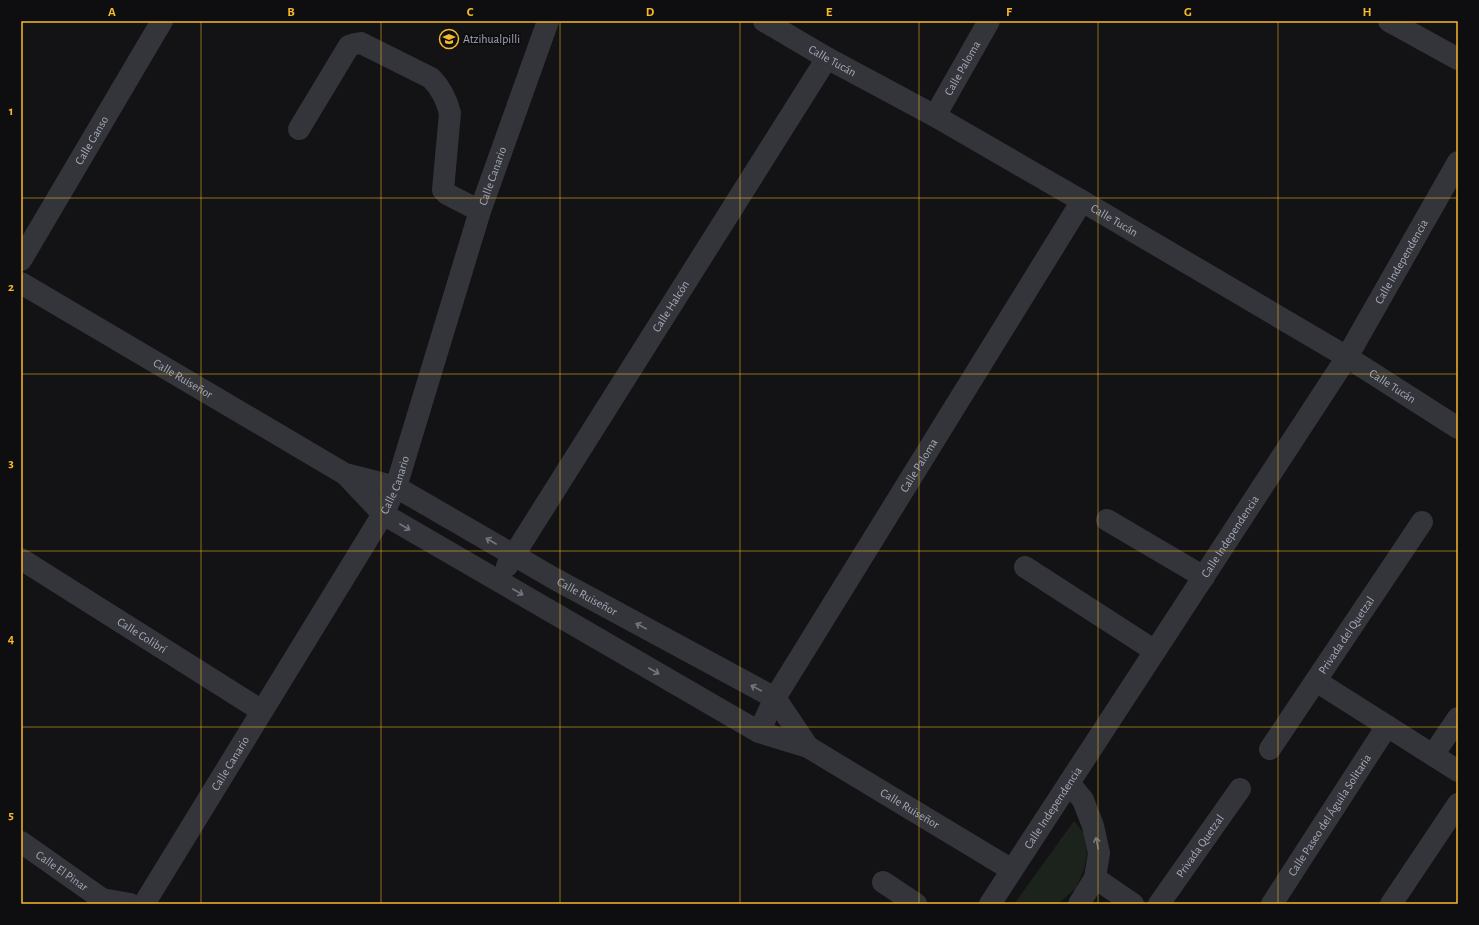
<svg xmlns="http://www.w3.org/2000/svg" width="1479" height="925" font-family="'Alegreya Sans',sans-serif">
<style>
.green{fill:#1b231c}
.lines{fill:none;stroke-linecap:round;stroke-linejoin:round}
.minor{stroke:#34353a;stroke-width:22}
.oneway{stroke:#72757e}
.grid{fill:none;stroke:#f6b92a;stroke-width:1;stroke-opacity:0.55}
.labels{text-anchor:middle;stroke-width:4;stroke-linejoin:round;paint-order:stroke}
.poi-label{font-size:12px;fill:#a4a9b6;stroke:#0e0e10;text-anchor:start}
.street-label{font-size:12px;fill:#a4a9b6;stroke:#0e0e10}
.neatline{fill:none;stroke:#f6b92a;stroke-width:1.5}
.grid-label{font-size:13px;text-anchor:middle;font-weight:bold;fill:#f6b92a}
</style>
<rect width="100%" height="100%" fill="#131315"/>
<path class="green" d="M1074 821 1084 833 1087 855 1084 869 1076 888 1058 904H1014Z"/>
<g class="lines">
<g class="minor">
<path id="s1" d="M764 21 827 58 935 116 1082 201 1347 357 1458 428"/>
<path d="M1389 21 1458 59"/>
<path id="s2" d="M935 116 989 21"/>
<path d="M299 129 349 46 355 44 361 43 431 78C440 87 447 101 450 113L443 190 447 194 480 211"/>
<path id="s3" d="M21 260 162 21"/>
<path id="s4" d="M21 283 345 474 396 487 555 579 775 698 808 747"/>
<path id="s5" d="M345 474 383 514 759 732 808 747 1012 870"/>
<path d="M1107 520 1204 577"/>
<path id="s6" d="M21 559 262 711"/>
<path id="s7" d="M507 566 827 58"/>
<path d="M1025 567 1155 651"/>
<path d="M1316 681 1458 771"/>
<path id="s8" d="M759 732 775 698 1082 201"/>
<path id="s9" d="M1270 749 1422 522"/>
<path d="M1433 755 1458 718"/>
<path d="M1069 783 1083 800 1093 826 1099 853 1095 878 1133 904"/>
<path id="s10" d="M21 842 102 899 105 904"/>
<path d="M883 882 916 904"/>
<path d="M102 899 130 904"/>
<path id="s11" d="M144 904 383 514 396 487 480 211 548 21"/>
<path id="s12" d="M990 904 1347 357 1458 162"/>
<path d="M1079 904 1095 878"/>
<path id="s13" d="M1159 904 1240 789"/>
<path id="s14" d="M1272 904 1387 726"/>
<path d="M1391 904 1458 804"/>
</g>
</g>
<defs><path id="oneway-shaft" d="M-6 0H5M1.5-3L5.5 0L1.5 3" fill="none" stroke-width="1.6" stroke-linecap="round" stroke-linejoin="round"/></defs>
<g class="oneway">
<use href="#oneway-shaft" transform="translate(405 527) rotate(30)"/>
<use href="#oneway-shaft" transform="translate(491 541) rotate(-150)"/>
<use href="#oneway-shaft" transform="translate(518 592) rotate(30)"/>
<use href="#oneway-shaft" transform="translate(641 626) rotate(-152)"/>
<use href="#oneway-shaft" transform="translate(654 671) rotate(30)"/>
<use href="#oneway-shaft" transform="translate(756 688) rotate(-152)"/>
<use href="#oneway-shaft" transform="translate(1097 843) rotate(-102)"/>
</g>
<path class="grid" d="M201 21V904M381 21V904M560 21V904M740 21V904M919 21V904M1098 21V904M1278 21V904M21 198H1458M21 374H1458M21 551H1458M21 727H1458"/>
<defs>
<g id="school-ring" transform="scale(1)"><circle r="9.5" fill="#0e0e10" stroke="#f6b92a" stroke-width="1.5"/><path d="M0-5L7-2L0 1L-7-2ZM-4 1L0 2.5L4 1V4Q0 6-4 4Z" fill="#f6b92a"/></g>
</defs>
<g fill-rule="evenodd">
<use href="#school-ring" x="449" y="39"/>
</g>
<g class="labels">
<g class="poi-label">
<text x="463" y="43">Atzihualpilli</text>
</g>
<g class="street-label">
<text dy="4" stroke="none"><textPath href="#s1" startOffset="79">Calle Tucán</textPath></text>
<text dy="4" stroke="none"><textPath href="#s2" startOffset="55">Calle Paloma</textPath></text>
<text dy="4" stroke="none"><textPath href="#s3" startOffset="139">Calle Ganso</textPath></text>
<text dy="4" stroke="none"><textPath href="#s11" startOffset="813">Calle Canario</textPath></text>
<text dy="4" stroke="none"><textPath href="#s1" startOffset="403">Calle Tucán</textPath></text>
<text dy="4" stroke="none"><textPath href="#s12" startOffset="763">Calle Independencia</textPath></text>
<text dy="4" stroke="none"><textPath href="#s7" startOffset="307">Calle Halcón</textPath></text>
<text dy="4" stroke="none"><textPath href="#s4" startOffset="188">Calle Ruiseñor</textPath></text>
<text dy="4" stroke="none"><textPath href="#s1" startOffset="727">Calle Tucán</textPath></text>
<text dy="4" stroke="none"><textPath href="#s8" startOffset="311">Calle Paloma</textPath></text>
<text dy="4" stroke="none"><textPath href="#s11" startOffset="489">Calle Canario</textPath></text>
<text dy="4" stroke="none"><textPath href="#s12" startOffset="439">Calle Independencia</textPath></text>
<text dy="4" stroke="none"><textPath href="#s4" startOffset="649">Calle Ruiseñor</textPath></text>
<text dy="4" stroke="none"><textPath href="#s6" startOffset="143">Calle Colibrí</textPath></text>
<text dy="4" stroke="none"><textPath href="#s9" startOffset="137">Privada del Quetzal</textPath></text>
<text dy="4" stroke="none"><textPath href="#s11" startOffset="165">Calle Canario</textPath></text>
<text dy="4" stroke="none"><textPath href="#s5" startOffset="660">Calle Ruiseñor</textPath></text>
<text dy="4" stroke="none"><textPath href="#s12" startOffset="115">Calle Independencia</textPath></text>
<text dy="4" stroke="none"><textPath href="#s14" startOffset="106">Calle Paseo del Águila Solitaria</textPath></text>
<text dy="4" stroke="none"><textPath href="#s13" startOffset="71">Privada Quetzal</textPath></text>
<text dy="4" stroke="none"><textPath href="#s10" startOffset="50">Calle El Pinar</textPath></text>
</g>
</g>
<rect width="1479" height="925" fill="none" stroke="#0e0e10" stroke-width="44"/>
<rect x="22" y="22" width="1435" height="881" class="neatline"/>
<g class="grid-label">
<text x="112" y="16">A</text>
<text x="291" y="16">B</text>
<text x="470" y="16">C</text>
<text x="650" y="16">D</text>
<text x="829" y="16">E</text>
<text x="1009" y="16">F</text>
<text x="1188" y="16">G</text>
<text x="1367" y="16">H</text>
<text x="11" y="115">1</text>
<text x="11" y="291">2</text>
<text x="11" y="467">3</text>
<text x="11" y="643">4</text>
<text x="11" y="819">5</text>
</g>
</svg>
